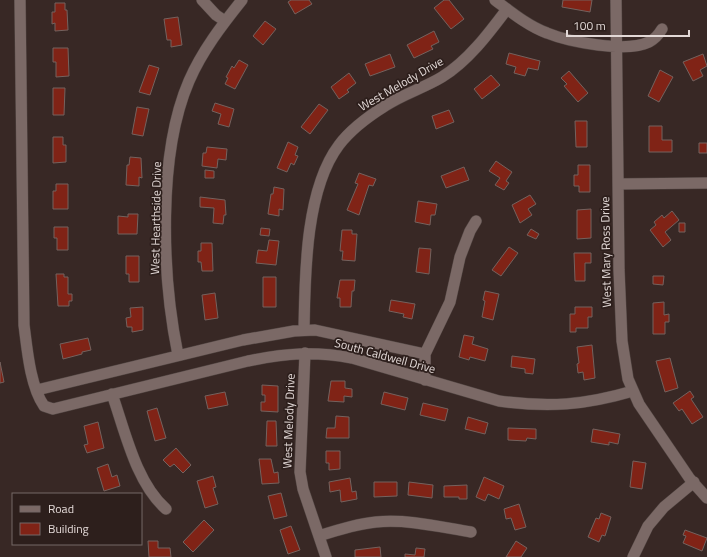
<svg xmlns="http://www.w3.org/2000/svg" width="707" height="557" font-family="'Titillium Web',sans-serif">
<style>
.building{fill:#802316;stroke:#74625e}
.lines{fill:none;stroke-linecap:round;stroke-linejoin:round}
.minor-casing{stroke:#514542;stroke-width:12}
.minor{stroke:#7b6966;stroke-width:11}
.labels{text-anchor:middle;stroke-width:3.5;stroke-linejoin:round;paint-order:stroke}
.street-label{font-size:12px;fill:#e2d8d6;stroke:#2d1f1c}
</style>
<rect width="100%" height="100%" fill="#382825"/>
<path class="building" d="M291 0H309L312 4 295 14 288 2Z
M444 0H449L464 19 451 29 434 8Z
M563 0H592L590 12 562 7Z
M55 3H65V10H67L68 30 55 31V23L52 24V12H55Z
M178 17 182 45 171 47V40H167L164 19Z
M265 21 276 29 263 45 253 36Z
M434 31 439 42 431 46 433 49 414 58 407 45Z
M53 48H68L69 76 56 77V62H53Z
M509 53 540 61 538 70 528 68 525 76 514 73 516 67 506 64Z
M390 54 395 67 370 76 365 64Z
M703 54 707 66 700 70 703 76 693 81 683 62Z
M239 60 248 65 235 89 225 84 228 78 226 77 232 66 234 68Z
M149 65 159 68 150 95 139 92Z
M660 70 673 77 659 102 648 96Z
M569 71 588 93 578 102 564 86 567 84 561 78Z
M349 73 356 83 347 90 349 92 339 99 331 87Z
M491 75 500 85 482 99 474 89Z
M53 88H65L64 115H53Z
M215 103 234 109 229 127 218 124 221 114 212 111Z
M319 104 328 110 310 134 301 127Z
M137 107 149 109 143 136 132 134Z
M449 110 454 122 436 129 432 116Z
M575 121H587V147H576Z
M649 126H662V140H672V152H649Z
M53 137H63V145H66V162L53 163Z
M288 142 298 147 295 155 298 156 294 165 291 163 287 172 277 168Z
M699 143H707V153H699Z
M207 147 227 149 226 160 218 159 217 168 202 166 203 153H206Z
M130 157 141 158 142 178 139 177V186L126 185 127 165H129Z
M496 161 512 172 506 181 509 183 504 190 495 185 500 178 489 171Z
M578 165H590V192H579V186H574V175H578Z
M464 167 469 180 446 188 441 176Z
M205 170 214 171V178H205Z
M359 173 376 179 373 186 369 185 359 215 347 210 358 184 355 183Z
M56 184H68V209H53V191H56Z
M274 187 284 189 283 210 279 209V216L268 214 271 194H273Z
M530 195 536 204 528 209 532 215 520 223 512 205Z
M200 197 225 200 226 215H224L223 224 213 223 214 208 200 207Z
M418 201 437 204 435 215H431L430 225 415 222Z
M591 209V238L577 239V210Z
M672 211 679 220 665 232 671 240 663 247 650 230 656 225 654 222 662 215 664 218Z
M128 214H138L137 234H118V216L128 217Z
M679 223H685V232H679Z
M54 227H68V250H57V238H54Z
M261 228 270 229 269 236 260 235Z
M531 229 539 234 536 239 527 235Z
M342 230H352V234H357L355 261 342 260 343 251H340Z
M269 240 279 241 276 265 256 263 258 250 267 251Z
M201 243H212L213 271H202L201 262H198V251H201Z
M509 247 518 253 501 276 492 270Z
M419 248 431 249 429 274 416 272Z
M574 253H591V263H585V281H575Z
M126 256H139V282H129V274H126Z
M56 274H64V277H68V294H72V301H69V306H58Z
M653 276H664L663 285 653 284Z
M263 277H276V307H263Z
M340 280H355L354 291H352L351 307H340V298H337Z
M485 291 499 294 493 320 482 317 485 301 483 300Z
M215 293 218 318 205 320 202 295Z
M391 300 415 304 412 319 403 317 404 314 389 311Z
M664 302V315L669 314V322H665V334H653V303Z
M143 307V330L132 332V327H127L126 318 131 317 130 308Z
M575 307H592V317H588V328H576V332H570V314H575Z
M464 335 474 337 472 344 488 349 485 361 470 357 469 360 459 357Z
M88 338 91 350 82 352V354L63 359 60 344Z
M592 345 595 378 584 380 583 372 578 373 577 364 579 363 577 347Z
M512 356 535 359 533 374 525 373V369L511 367Z
M670 358 678 388 665 392 656 361Z
M0 362 4 382 0 383Z
M331 381H345V388L352 389V397L344 396V402L328 401Z
M262 385 278 386V412L261 411V402H265V395H262Z
M690 391 694 397 691 399 703 417 692 424 682 409 679 411 673 403Z
M225 392 228 405 208 409 205 396Z
M384 392 408 398 405 410 381 404Z
M423 403 448 409 445 421 420 415Z
M157 408 166 438 155 441 147 411Z
M336 416 349 417V438H326L327 428H335Z
M468 417 488 423 485 434 465 429Z
M267 421H276L277 446H266Z
M98 422 104 448 87 453 84 445 88 444 84 426Z
M508 428 536 429V439L527 438 526 441 508 440Z
M593 429 620 434 618 444 609 442V445L591 442Z
M176 448 191 465 183 473 174 464 170 467 163 460Z
M326 451H340V469L329 470V463H326Z
M259 459H271L274 473 278 472 279 483 262 484Z
M633 461 646 463 642 489 630 487Z
M108 464 112 477 117 475 120 486 104 491 97 468Z
M213 476 216 487 213 488 218 504 205 508 197 481Z
M484 477 504 486 499 499 488 494 485 501 476 497Z
M350 478 352 492 356 491 357 499 341 502 340 490 330 492 329 482Z
M374 482H397V496L374 497Z
M409 482 433 485 432 498 408 495Z
M467 485V499H459V497H444V486Z
M281 493 287 516 274 519 268 496Z
M519 504 526 527 515 530 511 518 506 519 504 509Z
M601 513 611 517 605 536 602 535 599 542 588 537 596 518 599 519Z
M204 520 214 530 193 552 183 542Z
M291 526 300 550 288 554 280 530Z
M685 530 707 538 702 551 683 543 686 536 683 535Z
M148 541H158V548H170L171 557H149Z
M516 541 527 548 521 557H506Z
M380 547 381 557H355V550Z
M416 548 425 549 424 557H405V554L415 555Z"/>
<g class="lines">
<g class="minor-casing">
<path id="minor" d="M20 0 24 325C27 348 30 386 44 406L53 409 248 361C286 353 314 351 352 358L499 401C549 408 585 405 633 391
M202 0 216 15 225 21
M495 0C511 12 528 26 547 33 569 42 627 53 649 42 655 39 659 34 662 29
M616 0 619 270 622 341 628 379 639 404 690 479 707 498
M618 184 707 183
M304 330C305 276 305 190 339 145 351 129 369 116 385 106 403 94 424 88 442 77 468 61 489 33 507 9
M305 353 300 472 303 489 326 557
M178 355C162 277 157 155 189 81 202 51 222 25 242 0
M425 380V354L450 302 460 257 470 231 476 221
M37 390 243 340 294 331 315 330 425 354
M112 394C125 431 136 483 166 509
M319 536C337 530 357 524 376 522 408 519 440 527 471 532
M633 557 648 526 664 507 694 482"/>
</g>
<use href="#minor" class="minor"/>
</g>
<g class="labels">
<g class="street-label">
<text transform="translate(401 84) rotate(-30)" y="4">West Melody Drive</text>
<text transform="translate(156 218) rotate(-89)" y="4">West Hearthside Drive</text>
<text transform="translate(606 252) rotate(-91)" y="4">West Mary Ross Drive</text>
<text transform="translate(385 356) rotate(15)" y="4">South Caldwell Drive</text>
<text transform="translate(289 421) rotate(-88)" y="4">West Melody Drive</text>
</g>
</g>
<rect x="12" y="493" width="130" height="52" fill="#2d1f1c" stroke="#756966"/>
<rect x="20" y="506" width="20" height="6" fill="#7b6966" stroke="#756966"/>
<text x="48" y="513" font-size="12" fill="#e2d8d6">Road</text>
<rect x="20" y="523" width="20" height="12" fill="#802316" stroke="#756966"/>
<text x="48" y="533" font-size="12" fill="#e2d8d6">Building</text>
<path d="M567 30v6h122v-6" fill="none" stroke="#e2d8d6" stroke-width="2"/>
<text x="573" y="30" font-size="12" fill="#e2d8d6" stroke="#2d1f1c" stroke-width="3" paint-order="stroke">100 m</text>
</svg>
